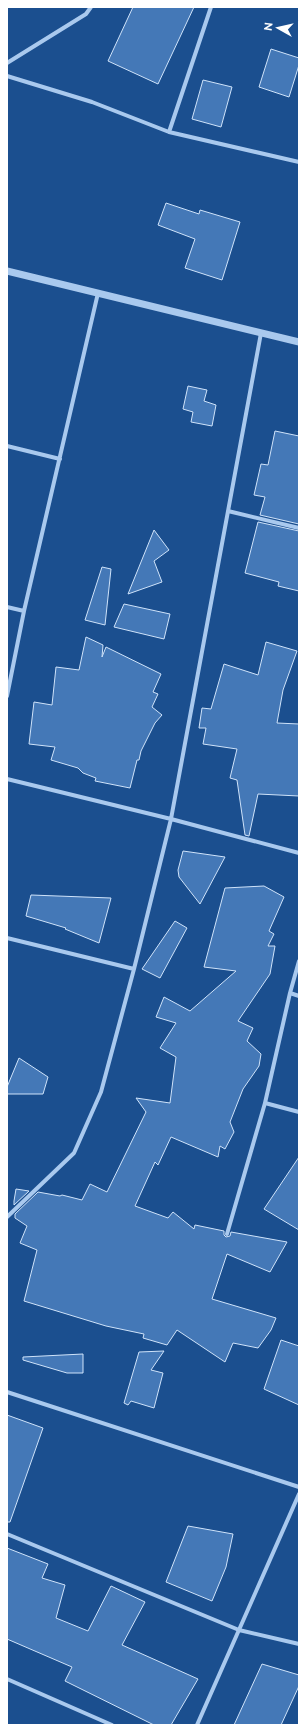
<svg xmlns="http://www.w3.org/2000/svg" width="306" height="1732" font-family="Raleway,sans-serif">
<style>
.building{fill:#4478b7;stroke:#cfe3fa}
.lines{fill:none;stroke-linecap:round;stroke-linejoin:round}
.minor{stroke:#a9c9ee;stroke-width:4}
.tertiary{stroke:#a9c9ee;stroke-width:7}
</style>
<rect width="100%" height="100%" fill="#1b4f8f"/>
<path class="building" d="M133 7H194L158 84 108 61Z
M271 49 299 58V65L289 97 259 87Z
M203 80 232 87 221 127 192 119Z
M166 203 199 214 200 210 240 222 222 280 185 268 195 239 158 225Z
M188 386 207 390 204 401 216 405 212 426 191 422 193 412 183 409Z
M275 431 299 436V524L260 515 265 497 254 495 261 464 268 465Z
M258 522 299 531V591L278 586 279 582 245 573Z
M154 530 169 550 154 561 162 582 128 594Z
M102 567 111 569 105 625 85 620Z
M124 604 170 614 164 639 114 627Z
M86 637 103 645 102 657 106 647 161 674 153 692 158 694 152 707 162 715 155 723 141 751 139 760H137L130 788 95 781 96 778 83 773 78 768 51 760 55 747 29 744 34 702 52 705 56 667 79 670Z
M266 642 297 651 283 690 277 723 299 724V796L258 794 249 836 245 835 237 780 230 778 237 749 203 744 206 728H199L202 708 211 709 224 664 258 675Z
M183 851 225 857 200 904 179 877 178 870Z
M264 886 284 897 269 931 274 934 268 946H275L270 974 238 1021 253 1028 247 1041 261 1054 259 1066 243 1089 230 1122 234 1132 225 1149 220 1146 218 1157 171 1137 158 1165 155 1162 135 1206 168 1218 173 1212 194 1229 195 1225 224 1231V1235L226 1237 230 1236 231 1232 287 1242 270 1272 227 1254 212 1299 276 1318 271 1330 258 1348 233 1343 225 1362 177 1330 167 1345 143 1338 144 1334 106 1326 24 1301 37 1250 20 1243 27 1226 15 1218V1214L38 1192 60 1196 62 1195 82 1200 90 1184 107 1192 146 1112 136 1098 170 1103 176 1057 160 1048 176 1023 156 1017 164 997 190 1011 236 971 204 967 225 888Z
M31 895 111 898 99 943 65 929 66 928 26 916Z
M175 921 187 928 160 978 142 969Z
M19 1058 48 1077 43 1094H7V1087Z
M299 1157V1230L264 1209Z
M16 1189 29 1191 14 1205V1201Z
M281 1340 299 1346V1405L264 1389Z
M164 1351 151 1370 163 1373 154 1408 131 1401 128 1405 124 1403 139 1352Z
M83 1354V1373H67L23 1360V1357Z
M7 1415 43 1428 10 1522H7Z
M188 1526 233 1534 226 1567 212 1601 166 1582Z
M7 1548 48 1564 42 1578 65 1585 56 1618 88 1631 111 1586 145 1602 122 1645 198 1679 171 1725H154L65 1681 72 1667 7 1639Z
M262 1664 299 1675V1686L281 1725H234Z"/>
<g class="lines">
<path class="minor" d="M7 63 86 14 91 7
M7 76 92 102 169 132 299 162
M169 132 211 7
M261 333 171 819 299 853
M7 446 60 459
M228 511 299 528
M7 607 24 611 98 293
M7 696 24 611
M7 779 171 819 134 969 7 938
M299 961 290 993 299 996
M290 993 265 1103 299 1112
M7 1217 74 1153 101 1092 134 969
M227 1234 265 1103
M7 1392 299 1487
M7 1534 239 1630 299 1644
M7 1679 112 1725
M197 1725 299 1494"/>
<path class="tertiary" d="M7 271 299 342"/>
</g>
<rect width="306" height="1732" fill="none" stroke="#ffffff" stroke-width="16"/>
<g transform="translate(278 28) rotate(278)" stroke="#1b4f8f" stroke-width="3" paint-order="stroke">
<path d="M0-3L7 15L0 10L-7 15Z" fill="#ffffff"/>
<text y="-6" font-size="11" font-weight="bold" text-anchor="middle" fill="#ffffff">N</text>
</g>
</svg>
